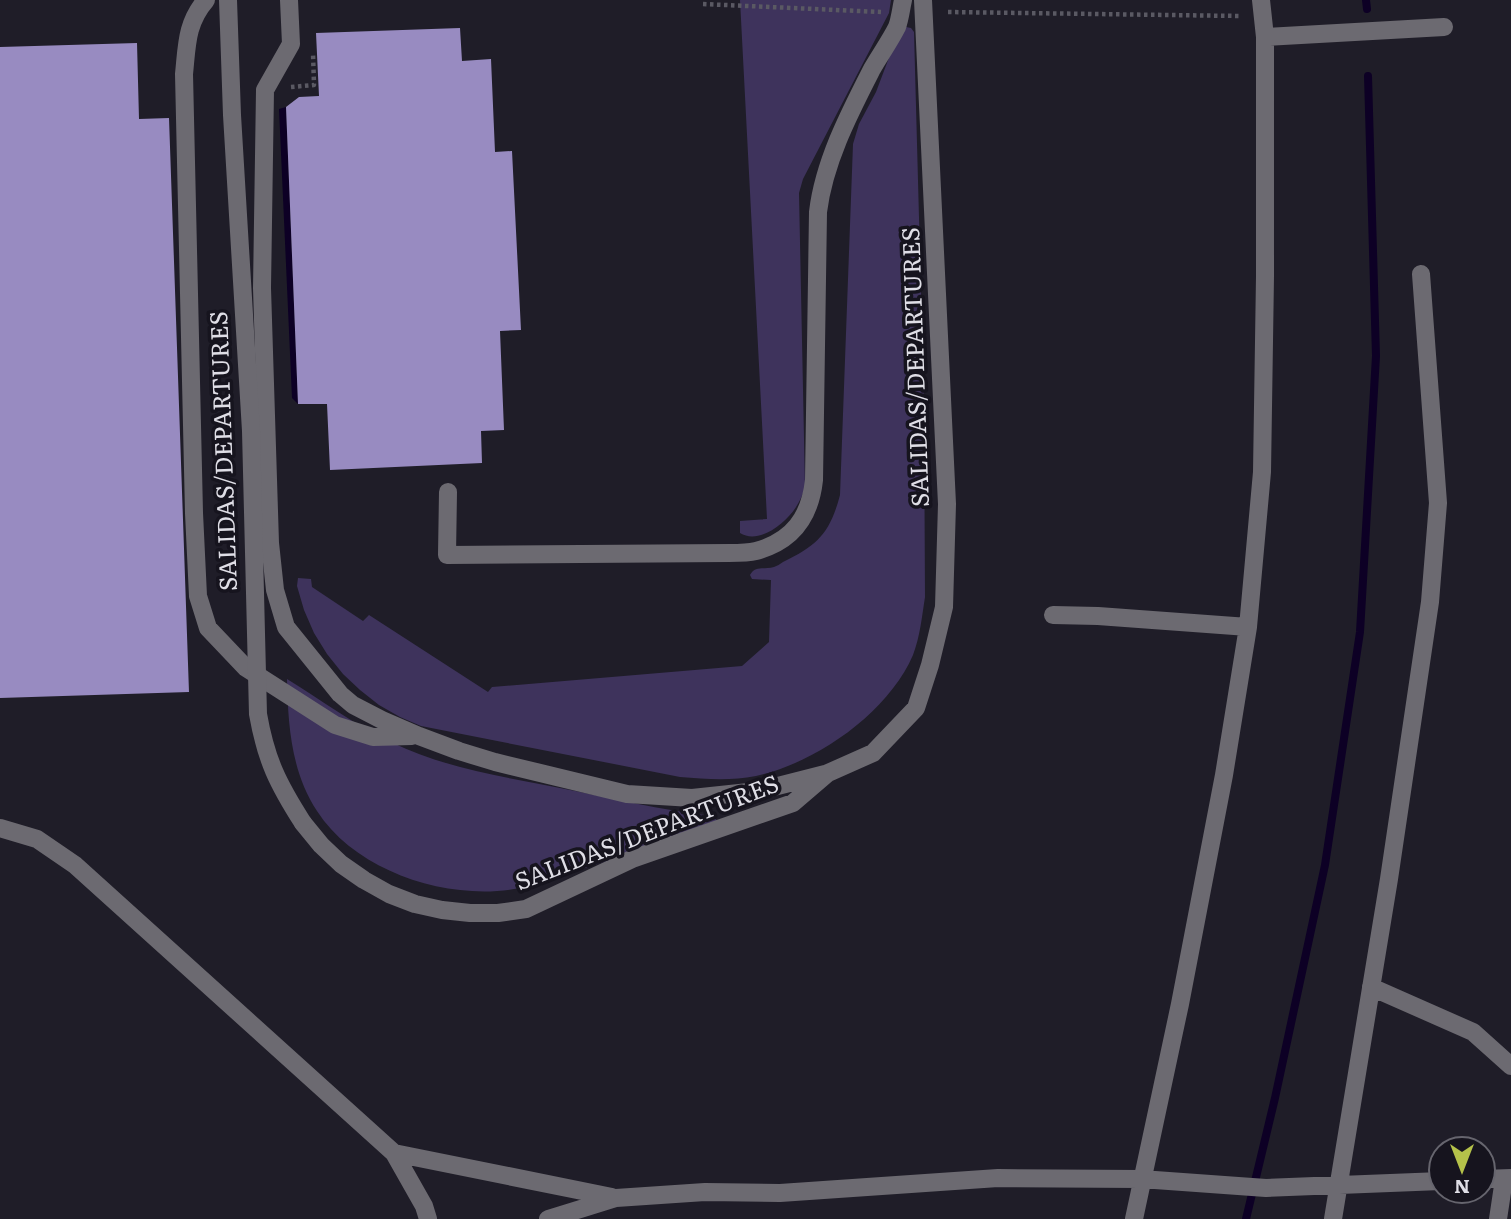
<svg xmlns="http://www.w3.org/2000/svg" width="1511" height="1219" font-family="Literata,serif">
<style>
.green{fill:#3e335c}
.water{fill:#0d0025}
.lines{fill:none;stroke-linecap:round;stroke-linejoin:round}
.stream{stroke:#0d0025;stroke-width:8}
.building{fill:#988bc1}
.path{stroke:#5a5963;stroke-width:4.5;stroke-dasharray:3.5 3.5;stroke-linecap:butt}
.minor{stroke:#6c6a71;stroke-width:18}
.minor-bridge{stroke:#6c6a71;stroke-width:18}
.labels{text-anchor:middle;stroke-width:7;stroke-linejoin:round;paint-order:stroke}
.street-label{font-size:24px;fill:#dfdee6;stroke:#16141e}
</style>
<rect width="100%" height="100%" fill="#1f1d28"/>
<path class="green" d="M740 0H891L889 13 803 179 799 193 805 487C803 494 800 501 796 507 786 523 759 545 740 533V521L767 519Z
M901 26 911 28 914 32 924 403 925 597C922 616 920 637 913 655 888 713 816 763 756 776 730 781 706 779 680 777L421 726 400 717 379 705 360 690 343 674 327 654 314 633 304 610 297 586 298 578 311 579 312 587 363 621 369 615 488 692 492 687 742 666 769 642 771 580 752 579 750 575C755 565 764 570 774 567 777 566 780 564 783 562 818 545 830 533 840 495L853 144 859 124 876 92Z
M287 679C321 700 355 725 391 742 444 768 504 777 560 788 611 798 661 810 712 816L719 822 718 826C675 839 633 853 591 866 568 874 544 883 520 888 451 902 357 873 317 811 291 772 288 724 287 679Z"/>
<path class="water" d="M286 107 298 404 292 398 279 109Z"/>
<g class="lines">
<path class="stream" d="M1366 0 1367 9
M1246 1219 1275 1098 1325 865 1360 632 1376 356 1368 76"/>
</g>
<path class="building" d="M460 28 462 61 491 59 495 152 512 151 521 330 500 331 504 430 481 431 482 463 330 470 327 404H298L286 107 299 97 319 96 316 33Z
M137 43 139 119 169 118 189 692 0 698V47Z"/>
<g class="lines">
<path class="path" d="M703 4 881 12
M948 12 1241 16
M291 87 314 85 313 53"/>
<path class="minor" d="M206 0C186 23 187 46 184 74L194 513 198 596 208 628 246 668 335 725 373 737 412 736
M289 0 291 44 265 90 262 288 270 543 275 590 286 627 340 694 353 705 382 720 419 736 459 751 495 762 627 794 692 798 758 791 825 774
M1265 37 1444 27
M448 492 447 555 729 553C738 553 748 553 756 551 793 541 810 517 814 480L818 212C824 162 849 114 872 69 880 55 890 41 897 27 900 19 901 9 903 0
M1053 615 1098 616 1248 627
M303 823 321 845 341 864 364 880 389 894 415 904 442 910 470 913H498L526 909 632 859 793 803 828 773 873 753 916 708 930 665 944 607 947 504 923 0
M0 828 37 839 75 865 394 1153 424 1206 428 1219
M1371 987 1473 1032 1511 1066
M394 1153 612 1197
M1483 1179 1511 1178
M548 1219 616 1198 705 1192 780 1193 998 1178 1141 1179 1266 1188 1441 1181
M1134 1219 1180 1004 1224 775 1248 627 1262 472 1265 276V37L1261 0
M1333 1219 1389 879 1430 602 1438 503 1421 274
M1498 1219 1504 1179"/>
<path class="minor-bridge" d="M228 0 232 115 251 431 258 714C266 760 278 784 303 823"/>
</g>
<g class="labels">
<g class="street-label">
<text transform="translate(916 367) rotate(-92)" y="8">SALIDAS/DEPARTURES</text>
<text transform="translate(224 451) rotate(-92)" y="8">SALIDAS/DEPARTURES</text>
<text transform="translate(647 833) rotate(-21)" y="8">SALIDAS/DEPARTURES</text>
</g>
</g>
<g transform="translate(1462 1170) rotate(180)"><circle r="33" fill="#16141e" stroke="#66656e" stroke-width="2"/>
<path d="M0-5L12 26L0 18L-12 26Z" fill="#b5c24a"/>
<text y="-10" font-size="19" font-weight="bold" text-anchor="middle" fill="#dfdee6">N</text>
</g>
</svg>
